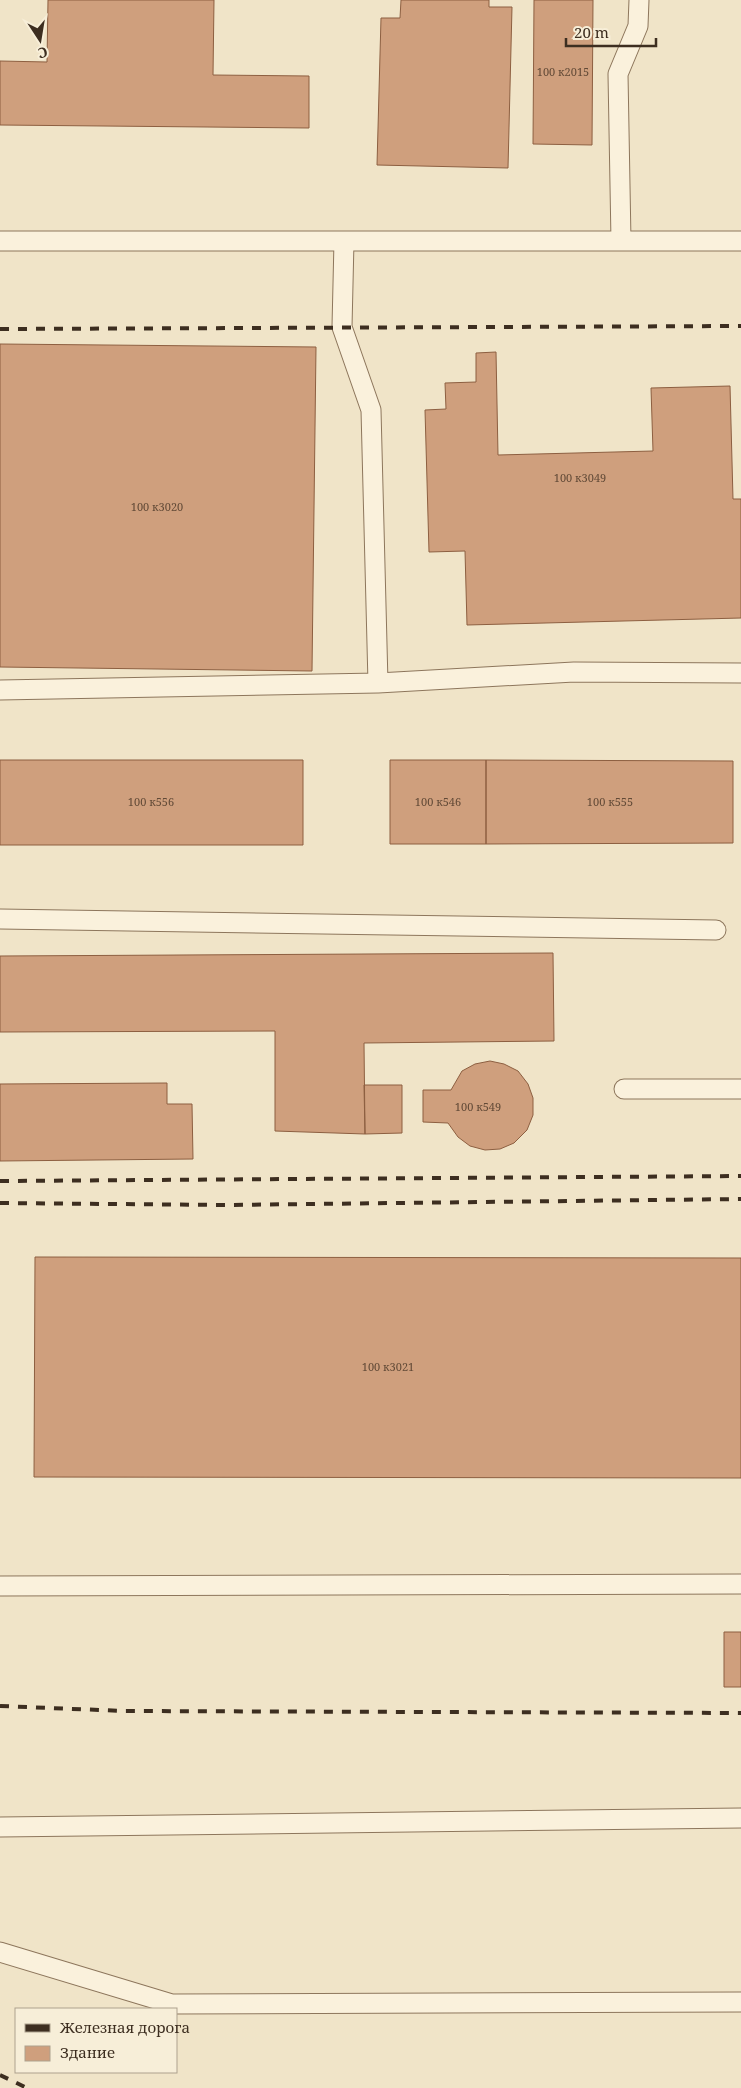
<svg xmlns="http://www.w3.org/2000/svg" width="741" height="2088" font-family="'Noto Serif',serif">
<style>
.building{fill:#cf9f7d;stroke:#8d5f41}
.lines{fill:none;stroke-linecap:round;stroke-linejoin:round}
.service-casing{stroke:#8d765c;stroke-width:21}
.service{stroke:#faf1dc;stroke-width:19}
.rail{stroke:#3d2e20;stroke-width:4;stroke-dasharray:9 9;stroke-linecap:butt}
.labels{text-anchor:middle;stroke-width:4.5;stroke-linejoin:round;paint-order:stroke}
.number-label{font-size:11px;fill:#624a37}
</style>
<rect width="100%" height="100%" fill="#f0e4c8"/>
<path class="building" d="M48 0H214L213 75 309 76V128L0 125V61L47 62Z
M401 0H489V7H512L508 168 377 165 381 18H400Z
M534 0H593L592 145 533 144Z
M0 344 316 347 312 671 0 667Z
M496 352 498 455 653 451 651 388 730 386 733 499H741V618L467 625 465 551 429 552 425 410 446 409 445 383 476 382V353Z
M0 760H303V845H0Z
M390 760H486V844H390Z
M486 760 733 761V843L486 844Z
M553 953 554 1041 364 1043 365 1134 275 1131V1031L0 1032V956Z
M490 1061 504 1064 518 1071 528 1084 533 1098V1115L527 1130 514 1143 500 1149 485 1150 470 1146 458 1137 448 1123 423 1122V1090H451L462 1071 475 1064Z
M167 1083V1104H192L193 1159 0 1161V1084Z
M364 1085H402V1133L365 1134Z
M35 1257 741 1258V1478L34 1477Z
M724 1632H741V1687H724Z"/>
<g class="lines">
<g class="service-casing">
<path id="service" d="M0 241H741
M621 241 618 74 638 26 639 0
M378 683 574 672 741 673
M0 690 378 683 371 410 342 327 344 241
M0 919 716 930
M624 1089H741
M0 1586 741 1584
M0 1827 741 1818
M0 1952 172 2004 741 2002"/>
</g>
<use href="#service" class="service"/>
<path class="rail" d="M0 329 741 326
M0 1181 741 1176
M0 1203 225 1205 741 1199
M0 1706 125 1711 741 1713
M0 2075 27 2088"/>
</g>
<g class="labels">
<g class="number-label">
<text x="563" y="76">100 к2015</text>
<text x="580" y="482">100 к3049</text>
<text x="157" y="511">100 к3020</text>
<text x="151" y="806">100 к556</text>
<text x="438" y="806">100 к546</text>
<text x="610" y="806">100 к555</text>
<text x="478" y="1111">100 к549</text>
<text x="388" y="1371">100 к3021</text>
</g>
</g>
<rect x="15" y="2008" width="162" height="65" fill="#f7eed8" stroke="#ada18e"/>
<rect x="25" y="2024" width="25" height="8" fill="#3d2e20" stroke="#ada18e"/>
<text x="60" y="2033" font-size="15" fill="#3d2e20">Железная дорога</text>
<rect x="25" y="2046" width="25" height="15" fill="#cf9f7d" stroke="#ada18e"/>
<text x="60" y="2058" font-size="15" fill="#3d2e20">Здание</text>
<g transform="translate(40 40) rotate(168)" stroke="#f7eed8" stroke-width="4" paint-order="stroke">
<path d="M0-4L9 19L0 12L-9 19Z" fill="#3d2e20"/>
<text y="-8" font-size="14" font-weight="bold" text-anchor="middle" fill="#3d2e20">С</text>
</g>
<path d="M566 38v8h90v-8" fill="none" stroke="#3d2e20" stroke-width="2.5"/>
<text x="574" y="38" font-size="15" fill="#3d2e20" stroke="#f7eed8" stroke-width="4" paint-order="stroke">20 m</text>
</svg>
